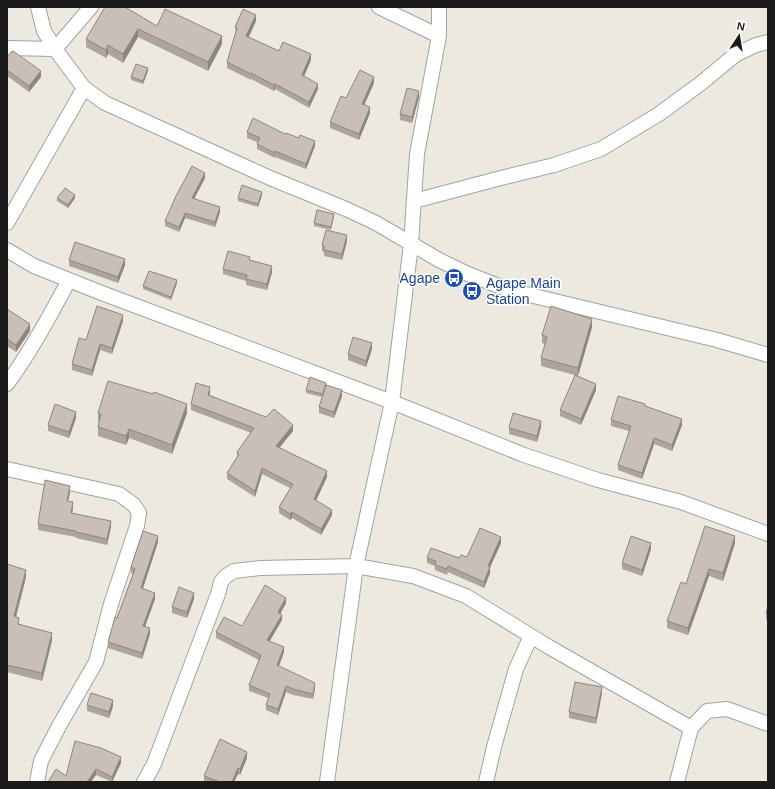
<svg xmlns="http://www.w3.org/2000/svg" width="775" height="789" font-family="Arial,sans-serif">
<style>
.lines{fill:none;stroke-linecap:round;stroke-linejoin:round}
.minor-casing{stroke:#a2a2a2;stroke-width:16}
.minor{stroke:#fff;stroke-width:14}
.wall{fill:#aea49d}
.shaded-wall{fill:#8d867f}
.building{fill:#cabfb6;stroke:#8d867f}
.labels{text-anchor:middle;stroke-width:3;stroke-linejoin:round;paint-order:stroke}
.transit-label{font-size:14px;fill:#164399;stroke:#fff;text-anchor:end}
</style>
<rect width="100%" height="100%" fill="#eee9df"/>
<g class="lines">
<g class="minor-casing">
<path id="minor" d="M38 7 44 31 55 49 84 88 105 103 270 178 346 209 376 223 439 260 468 274 509 290 717 340 768 355
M379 7 439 36
M7 48 55 49 91 7
M414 201 501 178 554 165 601 149 659 114 700 84 735 55 756 45 768 42
M7 223 84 88
M7 250 34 266 99 292 392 402 524 455 598 480 681 502 768 534
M7 384C31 351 50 316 69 280
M7 469 119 494 134 505 139 513 137 526 111 604 96 662 59 726 41 761 37 782
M144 782 154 764 218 594 221 582 226 576 234 571 260 568 356 566 413 576 466 596 549 647 691 728
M327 782 356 566 392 402 411 244 417 154 439 36V7
M486 782 494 747 516 669 531 636
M677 782 691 728 707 711 727 709 768 724"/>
</g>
<use href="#minor" class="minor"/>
</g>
<path class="wall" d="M256 21 249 37 279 51 311 60 304 76 318 89 309 108 275 89 274 91 251 79V80L227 68V62L236 33 235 27Z
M157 26 222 44 208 71 138 37 123 63 108 54 106 58 86 47V39Z
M7 57 41 77 29 92 7 76Z
M148 71 143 84 131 80V77Z
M374 83 364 105 370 113 359 140 330 128V122Z
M419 97 412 123 400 120V114Z
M247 132 285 134 315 146 306 169 275 157V158L257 149V142L247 138Z
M205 178 194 198 220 212 215 227 185 218 179 232 165 226V221Z
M262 195 258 207 238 201V198Z
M57 198H75L68 208 57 201Z
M334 217 331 230 314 226V223Z
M347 241 342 260 324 256V252L322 251V245Z
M69 260 125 265 118 283 69 266Z
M250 260 272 272 267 290 246 285V281L223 274V269Z
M177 283 171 300 143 289V286Z
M7 309 30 331 16 352 7 346Z
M123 321 112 354 100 350 92 376 72 370V364L86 340Z
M592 327 578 376 541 366V358L545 344 542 343V335Z
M372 349 366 367 348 360V354Z
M326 385 342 396 334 418 319 413V407L322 397 306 393V390Z
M596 390 581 425 560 416V410Z
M210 393 209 395 293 431 279 448 327 477 316 500 332 515 321 535 292 518 290 520 279 513V507L290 488 262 474 255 497 227 479V473L237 457V452L251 433 191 410V404Z
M645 406 682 425 672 451 654 444 642 479 618 470V465L629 431 611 426V420Z
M98 413H187L172 454 129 438 126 445 98 436V427L99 422H98Z
M76 418 69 438 48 431V425Z
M541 427 537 442 509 434V428Z
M70 492 68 501 73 508 72 513 111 527 107 545 76 538V537L38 530V524Z
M158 542 143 588 155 599 145 626 150 634 142 659 108 648V642L133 574 131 573V567Z
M501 543 490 567V573L484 588 448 572 447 575 435 570V566L427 563V558H459L467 557Z
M735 543 723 581 709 576 688 635 667 628V621L686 584Z
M651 549 642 576 622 569V563Z
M7 564 26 577 16 617 19 625 52 640 42 681 7 672Z
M194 599 187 618 172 613V607Z
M286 603 280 614 282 620 270 641 284 652 279 666 315 688 313 699 293 695 286 692 278 715 266 710V705L268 698 249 691V685L259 660 216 638V632L242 626Z
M768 606V620L766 619V613Z
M602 693 596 724 569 718V712Z
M87 705 113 706 109 718 87 711Z
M247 758 240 775 238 774 234 782H204V776Z
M121 763 112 782 96 775 66 776Z"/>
<path class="shaded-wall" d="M256 15V21L246 42V36Z
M138 29V37L123 63V54Z
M222 36V44L208 71V62Z
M108 45V54L106 58V50Z
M311 54V60L302 81V75Z
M148 68V71L143 84V81Z
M41 71V77L29 92V86Z
M374 77V83L362 110V104Z
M275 84V89L274 91V85Z
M318 84V89L309 108V102Z
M419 91V97L412 123V117Z
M370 107V113L359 140V134Z
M315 141V146L306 169V164Z
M205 173V178L192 203V198Z
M262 192V195L258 207V204Z
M75 195V198L68 208V205Z
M220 207V212L215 227V222Z
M185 213V218L179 232V227Z
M347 235V241L342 260V254Z
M125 259V265L118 283V277Z
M272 266V272L267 290V284Z
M177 280V283L171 300V297Z
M123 315V321L112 354V348Z
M592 319V327L578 376V368Z
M30 324V331L16 352V345Z
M372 343V349L366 367V361Z
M100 344V350L92 376V370Z
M596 384V390L581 425V419Z
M210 387V393L208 401V395Z
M342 390V396L334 418V412Z
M187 404V413L172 454V445Z
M76 412V418L69 438V432Z
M682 419V425L672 451V445Z
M541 421V427L537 442V436Z
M293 425V431L276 452V446Z
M129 429V438L126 445V436Z
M654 438V444L642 479V473Z
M262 468V474L255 497V491Z
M327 471V477L314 505V499Z
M70 486V492L67 507V501Z
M73 502V508L71 519V513Z
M332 510V515L321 535V529Z
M292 512V518L290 520V514Z
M111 521V527L107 545V539Z
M158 536V542L141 594V588Z
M735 536V543L723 581V573Z
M501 537V543L488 572V566Z
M651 543V549L642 576V570Z
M490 567V573L484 588V582Z
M709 569V576L688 635V628Z
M26 570V577L14 624V616Z
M155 593V599L143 632V626Z
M194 593V599L187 618V612Z
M286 598V603L278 618V612Z
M282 615V620L267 645V640Z
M150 628V634L142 659V653Z
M52 633V640L42 681V673Z
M284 647V652L277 671V665Z
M315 683V688L313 699V694Z
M286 686V692L278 715V709Z
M602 687V693L596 724V718Z
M113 700V706L109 718V712Z
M247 752V758L240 775V769Z
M121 757V763L112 782V777Z
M238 768V774L234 782H232Z
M96 769V775L91 782H87Z"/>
<path class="building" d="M105 7H125L157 26 165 9 222 36 208 62 138 29 123 54 108 45 106 50 86 39Z
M243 9 256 15 246 36 279 51 283 42 311 54 302 75 318 84 309 102 275 84 274 85 251 73V74L227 62 237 28 235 27Z
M12 51H13L41 71 29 86 7 70V57Z
M136 64 148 68 143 81 131 77Z
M360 70 374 77 362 104 370 107 359 134 330 122 341 96 346 98Z
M407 88 419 91 412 117 400 114Z
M253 118 285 134 286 133 299 138 300 135 315 141 306 164 275 151V153L257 144 260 138 247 132Z
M192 166 205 173 192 198 220 207 215 222 185 213 179 227 165 221 176 196Z
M242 185 262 192 258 204 238 198Z
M65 188 75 195 68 205 57 198Z
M317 210 334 214 331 227 314 223Z
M326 230 347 235 342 254 324 250V246L322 245Z
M75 242 125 259 118 277 69 260Z
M228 251 250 257 249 260 272 266 267 284 246 279 247 275 223 269Z
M149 271 177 280 171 297 143 286Z
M97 306 123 315 112 348 100 344 92 370 72 364 79 338 86 340Z
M551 306 592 319 578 368 541 358 547 337 542 335Z
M7 309 30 324 16 345 7 339Z
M353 337 372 343 366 361 348 354Z
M575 375 596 384 581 419 560 410Z
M310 377 326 383 323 394 306 390Z
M108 381 153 394 154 392 187 404 172 445 129 429 126 436 98 427 101 414 98 413Z
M196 383 210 387 208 395 266 417 274 409 293 425 276 446 327 471 314 499 332 510 321 529 292 512 290 514 279 507 293 484 262 468 255 491 227 473 239 454 237 452 254 428 191 404Z
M326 385 342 390 334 412 319 407Z
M618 396 645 404V406L682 419 672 445 654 438 642 473 618 465 631 426 611 420Z
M55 404 76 412 69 432 48 425Z
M513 413 541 421 537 436 509 428Z
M45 480 70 486 67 501 73 502 71 513 111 521 107 539 76 532V531L38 524Z
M705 526 735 536 723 573 709 569 688 628 667 621 681 582 686 584Z
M480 528 501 537 488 566 490 567 484 582 448 566 447 569 435 565 436 561 427 558 431 548 459 558 461 555 467 557Z
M143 531 158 536 141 588 155 593 143 626 150 628 142 653 108 642 115 617 117 618 135 569 131 567Z
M631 536 651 543 642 570 622 563Z
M7 564 26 570 14 616 19 618 18 624 52 633 42 673 7 665Z
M265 585 286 598 278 612 282 615 267 640 284 647 277 665 315 683 313 694 293 689 286 686 278 709 266 705 270 694 249 685 261 655 216 632 224 617 242 626Z
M179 587 194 593 187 612 172 607Z
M768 606V614L766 613Z
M575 682 602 687 596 718 569 712Z
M91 693 113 700 109 712 87 705Z
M220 739 247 752 240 769 238 768 232 782H220L204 776Z
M75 741 101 748 121 757 112 777 96 769 87 782H48L56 769 66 776Z"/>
<defs>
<g id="bus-disc" transform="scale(1)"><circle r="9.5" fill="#1a4fb4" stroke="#fff"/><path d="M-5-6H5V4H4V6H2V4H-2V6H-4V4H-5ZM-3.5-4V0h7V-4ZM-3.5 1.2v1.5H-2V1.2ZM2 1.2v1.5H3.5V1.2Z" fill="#fff"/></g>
</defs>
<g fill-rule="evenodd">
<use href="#bus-disc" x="454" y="278"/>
<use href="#bus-disc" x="472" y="291"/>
</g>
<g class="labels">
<g class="transit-label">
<text x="440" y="283">Agape</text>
<text x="486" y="288" text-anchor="start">Agape Main<tspan x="486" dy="16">Station</tspan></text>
</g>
</g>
<rect width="775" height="789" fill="none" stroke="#1b1b1b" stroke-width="16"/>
<g transform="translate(739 36) rotate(12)" stroke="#ffffff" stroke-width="3" paint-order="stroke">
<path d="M0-3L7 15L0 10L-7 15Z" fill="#1b1b1b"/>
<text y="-6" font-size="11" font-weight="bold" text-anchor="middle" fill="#1b1b1b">N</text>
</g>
</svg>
